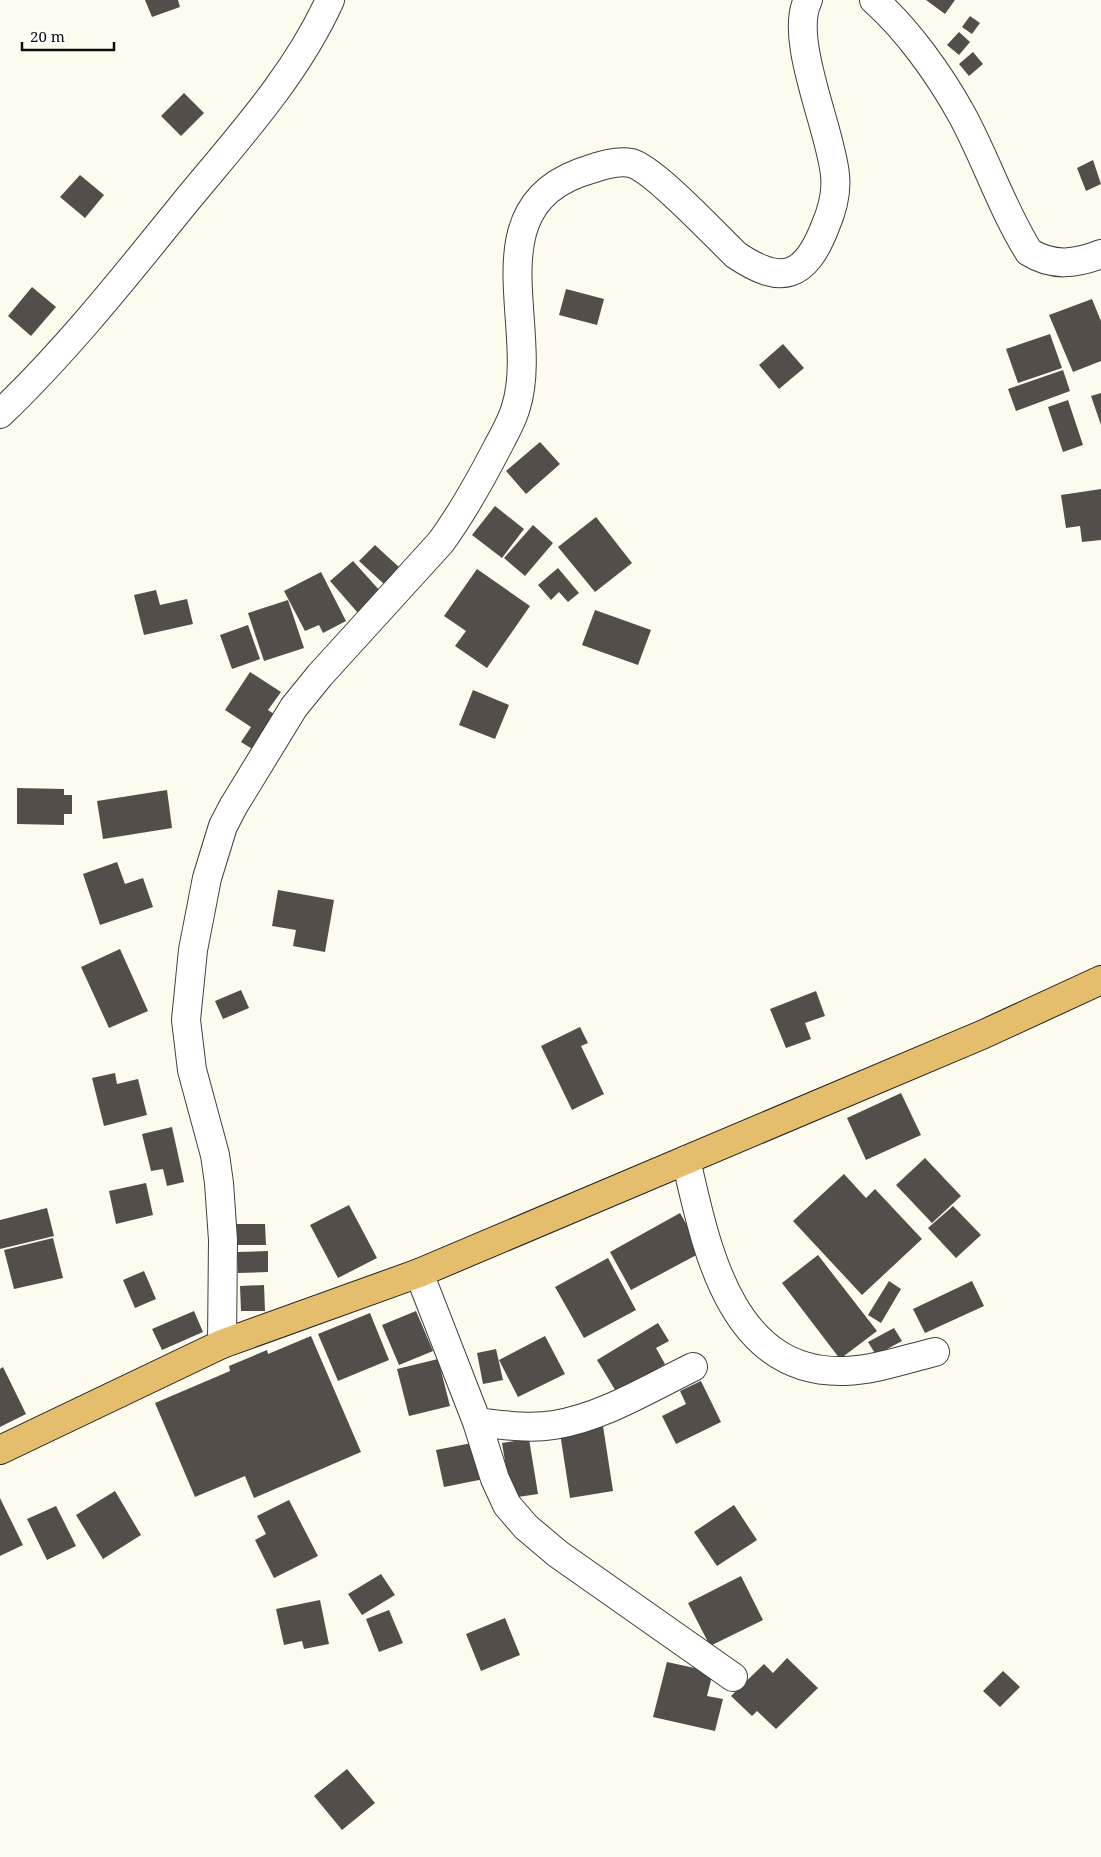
<svg xmlns="http://www.w3.org/2000/svg" width="1101" height="1857" font-family="'Noto Serif',serif">
<style>
.building{fill:#534e4a}
.lines{fill:none;stroke-linecap:round;stroke-linejoin:round}
.minor-casing{stroke:#3f3f3f;stroke-width:30}
.trunk-casing{stroke:#1d1d1d;stroke-width:30}
.minor{stroke:#fff;stroke-width:28}
.trunk{stroke:#e4be6c;stroke-width:28}
</style>
<rect width="100%" height="100%" fill="#fdfbed"/>
<path class="building" d="M145 0H178L180 7 152 17Z
M926 0H955L945 14Z
M970 16 980 23 972 34 962 27Z
M959 32 970 42 959 55 947 45Z
M973 52 983 64 969 76 959 64Z
M184 93 204 113 181 136 161 116Z
M1093 160 1101 184 1086 191 1077 168Z
M80 175 104 195 85 218 60 197Z
M32 287 56 307 31 336 8 316Z
M566 289 604 299 597 325 559 315Z
M1092 299 1101 321V361L1073 372 1049 315Z
M1050 334 1062 368 1018 383 1006 349Z
M783 344 804 368 779 389 759 365Z
M1063 370 1070 391 1016 411 1008 389Z
M1101 393V425L1091 396Z
M1068 400 1083 445 1063 452 1048 407Z
M540 442 560 464 526 494 506 471Z
M1101 489V540L1082 542 1080 526 1066 528 1061 495Z
M495 506 524 529 502 558 472 535Z
M596 517 632 563 595 592 558 547Z
M533 525 553 543 525 576 504 558Z
M375 545 400 568 384 584 359 561Z
M353 561 381 592 358 613 330 581Z
M558 568 579 593 568 602 559 592 551 600 538 585Z
M477 569 530 606 487 668 455 646 466 631 444 616Z
M321 572 346 621 323 633 319 625 305 631 284 591Z
M156 590 160 605 187 599 193 624 144 635 134 595Z
M288 600 304 648 264 661 248 613Z
M595 610 651 630 638 665 582 645Z
M248 625 260 659 232 669 220 635Z
M250 672 281 692 268 710 277 716 254 750 241 742 251 727 225 710Z
M473 690 509 705 495 739 459 725Z
M17 788 64 789V795H72V814H64V825L17 824Z
M167 790 172 828 103 839 97 801Z
M117 862 125 884 143 878 153 907 100 925 83 874Z
M278 890 334 900 325 952 293 946 296 930 272 926Z
M120 949 148 1011 109 1028 81 967Z
M241 990 249 1008 223 1019 215 1001Z
M816 991 825 1016 805 1023 811 1039 786 1048 770 1009Z
M580 1027 588 1043 581 1046 604 1094 572 1110 541 1046Z
M115 1073 117 1084 138 1079 147 1115 104 1126 92 1078Z
M901 1093 921 1135 866 1160 847 1118Z
M172 1127 184 1182 167 1186 163 1169 151 1171 142 1134Z
M925 1158 961 1196 932 1223 896 1185Z
M844 1174 866 1198 875 1189 922 1239 862 1295 793 1221Z
M146 1183 153 1215 116 1224 109 1191Z
M349 1205 377 1258 338 1278 310 1225Z
M953 1206 981 1235 956 1258 928 1228Z
M47 1208 54 1236 0 1249V1220Z
M680 1213 702 1252 631 1290 610 1252Z
M236 1224H265L266 1245H237Z
M53 1238 63 1278 14 1289 4 1250Z
M268 1251V1272L238 1273 237 1252Z
M818 1255 877 1331 840 1359 782 1283Z
M608 1258 636 1310 584 1338 555 1287Z
M144 1271 156 1299 135 1308 123 1280Z
M889 1281 901 1289 881 1323 868 1315Z
M972 1281 984 1306 925 1333 913 1309Z
M264 1285 265 1311H241L240 1286Z
M194 1311 203 1332 162 1350 152 1329Z
M416 1311 433 1351 399 1365 382 1325Z
M370 1313 389 1360 338 1381 318 1334Z
M658 1323 669 1341 656 1348 665 1364 617 1393 597 1360Z
M894 1328 902 1341 876 1355 868 1342Z
M311 1336 361 1452 254 1498 245 1476 195 1497 155 1403 230 1371 229 1366 267 1350 268 1354Z
M545 1336 565 1374 518 1397 499 1360Z
M496 1349 503 1380 483 1384 477 1353Z
M438 1359 450 1406 409 1416 397 1369Z
M3 1367 26 1414 0 1427V1369Z
M701 1381 721 1422 676 1444 662 1416 686 1404 680 1391Z
M603 1426 613 1491 570 1498 560 1433Z
M529 1439 538 1494 511 1498 502 1443Z
M477 1442 484 1479 444 1487 436 1450Z
M115 1491 141 1535 103 1559 76 1515Z
M0 1498 23 1545 0 1556Z
M289 1500 318 1556 274 1578 255 1540 266 1534 257 1516Z
M734 1505 757 1540 717 1566 694 1532Z
M56 1506 76 1546 47 1560 27 1519Z
M381 1574 395 1595 362 1615 348 1594Z
M741 1576 763 1620 710 1646 688 1603Z
M320 1600 329 1644 304 1649 302 1641 284 1645 276 1609Z
M389 1610 403 1643 379 1652 366 1619Z
M505 1618 520 1655 481 1671 466 1634Z
M787 1658 818 1688 776 1729 757 1711 752 1716 731 1696 764 1664 773 1673Z
M667 1662 713 1672 707 1696 723 1699 715 1731 653 1717Z
M1003 1671 1020 1687 1000 1707 983 1691Z
M347 1769 375 1803 342 1830 314 1796Z"/>
<g class="lines">
<g class="minor-casing">
<path id="minor" d="M874 0C907 29 940 75 962 115 986 159 1002 209 1029 252 1053 267 1076 264 1101 254
M0 414C69 348 127 274 187 200 239 137 296 75 330 0
M686 1160C706 1246 730 1375 845 1371 875 1370 906 1359 935 1352
M419 1273 477 1422 495 1479 507 1505 526 1527 558 1554 733 1677
M222 1344 223 1240 219 1183 215 1155 192 1070 186 1020 193 950 207 878 223 826 234 805 294 707 320 675 441 542C462 513 480 481 497 448 504 435 512 421 516 407 540 329 475 212 579 173 594 168 614 160 631 163 653 168 716 236 736 255 782 286 805 278 825 227 832 211 837 193 835 175 831 130 788 38 808 0
M477 1422C503 1425 529 1429 554 1425 603 1417 648 1389 693 1367"/>
</g>
<g class="trunk-casing">
<path id="trunk" d="M0 1450 222 1344 419 1273 984 1034 1101 980"/>
</g>
<use href="#minor" class="minor"/>
<use href="#trunk" class="trunk"/>
</g>
<path d="M22 42v8h92v-8" fill="none" stroke="#0c0c0c" stroke-width="2.5"/>
<text x="30" y="42" font-size="15" fill="#0c0c0c" stroke="#ffffff" stroke-width="4" paint-order="stroke">20 m</text>
</svg>
